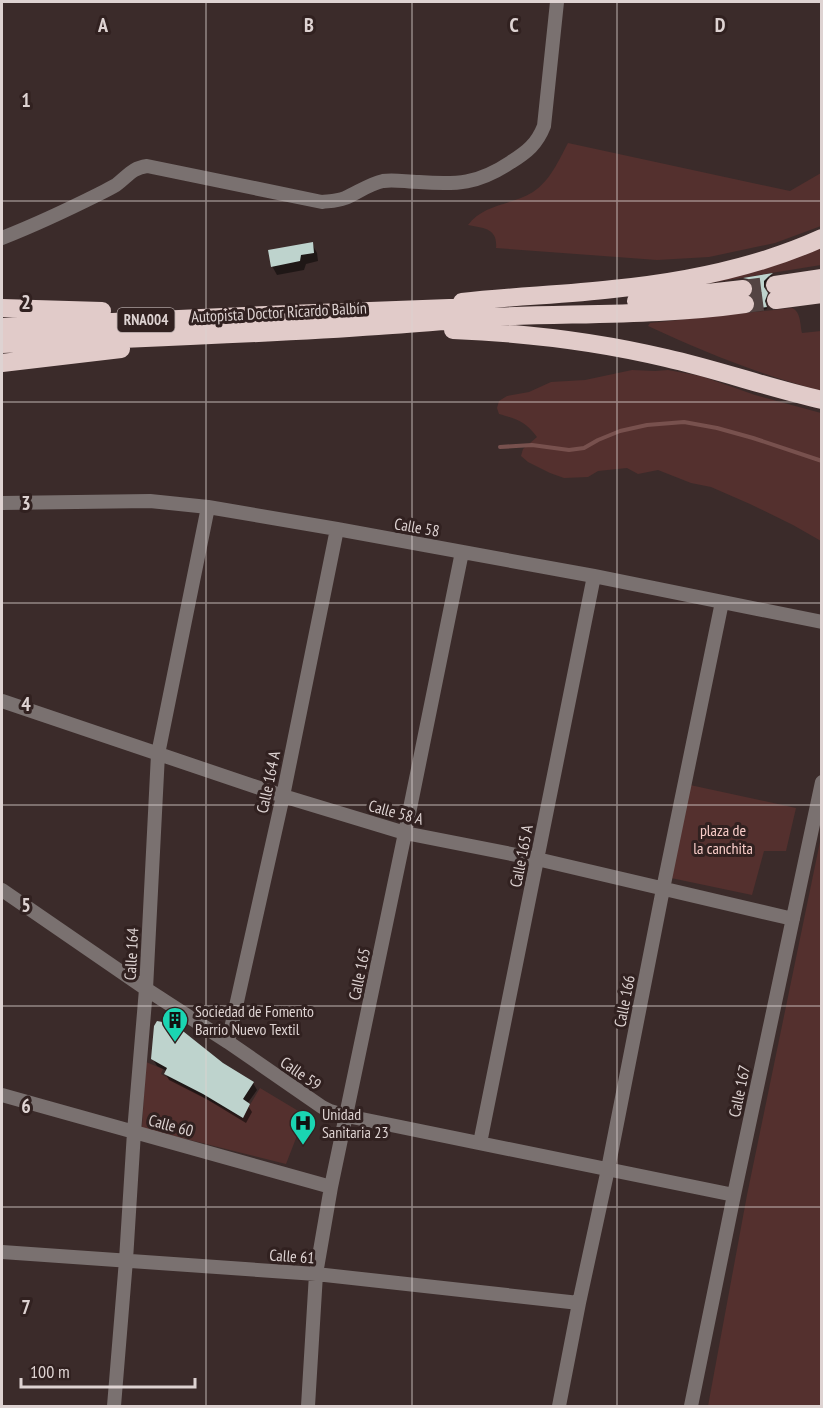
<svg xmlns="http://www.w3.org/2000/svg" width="823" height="1408" font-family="'PT Sans Narrow',sans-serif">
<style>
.green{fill:#54302e}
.shadow{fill:#0007}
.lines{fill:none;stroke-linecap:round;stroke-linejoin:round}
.stream{stroke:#78514e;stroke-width:4}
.building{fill:#bed3cd}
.highway-tunnel{stroke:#534443;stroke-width:18;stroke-dasharray:18 9;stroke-linecap:butt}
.minor{stroke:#7a7170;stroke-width:14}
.highway{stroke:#e1cbc9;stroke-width:18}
.grid{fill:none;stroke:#ded3d2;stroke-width:1.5;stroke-opacity:0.55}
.labels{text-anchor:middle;stroke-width:6;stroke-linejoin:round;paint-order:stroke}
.shield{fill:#312120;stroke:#aa9e9d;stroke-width:1.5}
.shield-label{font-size:15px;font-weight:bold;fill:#ded3d2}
.street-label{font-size:16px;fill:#ded3d2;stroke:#312120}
.park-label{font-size:16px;fill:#f8ccc8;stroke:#312120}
.poi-label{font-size:16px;fill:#ded3d2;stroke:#312120;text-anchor:start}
.grid-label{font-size:20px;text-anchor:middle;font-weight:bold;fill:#ded3d2;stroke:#312120;stroke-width:6;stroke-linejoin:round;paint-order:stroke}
</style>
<rect width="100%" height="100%" fill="#3b2b2a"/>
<path class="green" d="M568 143 790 191 821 173V226L775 243 709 257 657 260 496 248C498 228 483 228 468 225 483 204 512 205 533 192 550 181 559 160 568 143Z
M821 245V265L679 288Z
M792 308C801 312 800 324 802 333L821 331V391C761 375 704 352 648 326L650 323Z
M632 370 655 371 668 370 701 376 755 395 821 413V541L793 525 750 504 711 487 691 483 658 470 638 474 627 468 598 471 588 477 564 478 550 473 528 462 521 456 523 449 537 437C525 421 517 419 499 414L497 408 499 401 507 396 529 392 551 382 585 380Z
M690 785 796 808 786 851H764L752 895 671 878Z
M821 837V1406H708L747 1195Z
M146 1062 163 1069 161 1074 242 1118 260 1088 305 1115 286 1164 142 1128Z"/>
<path class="shadow" d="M312 244 317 253 318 261 306 264 304 270 277 275 272 266Z
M772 275 773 276 768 279 765 284 764 291 768 297 765 304 767 309 758 311 756 288 751 281 745 279Z
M153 1059 223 1064 253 1083 257 1090 247 1104 252 1112 246 1123 208 1100 169 1080 166 1074 167 1071 157 1066Z"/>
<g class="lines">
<path class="stream" d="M500 447 532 445 569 450 584 448 598 440 620 431 647 425 684 422 717 428 753 438 822 461"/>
</g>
<path class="building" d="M313 242 314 253 301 255 300 261 271 267 268 250Z
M773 273 768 277 764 281V287L768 293 765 301 767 307 755 309 756 302 752 295 754 288 752 283 748 279 743 278Z
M157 1021 174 1024 223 1063 254 1082 243 1099 250 1104 243 1118 203 1094 164 1074 167 1068 151 1059 154 1026Z"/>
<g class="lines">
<path class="highway-tunnel" d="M743 289 775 285
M745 304 776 300"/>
<path class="minor" d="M2 238C35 225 67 210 99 194 105 191 111 188 116 185 128 176 132 168 147 166L322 202C330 201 337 201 345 198 357 193 369 184 383 181 394 179 407 182 419 182 457 185 478 184 511 162 527 152 537 144 544 126L557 2
M2 503 150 501 208 507 337 529 594 576 822 622
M2 701 283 796 405 833 537 859 793 919
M2 890 146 989 228 1042 322 1107 330 1111 347 1116 734 1195
M228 1042 283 796 337 529
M2 1095 331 1187
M480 1143 594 576
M2 1252 316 1274 579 1303
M114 1406 126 1260 134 1132 146 989 158 754 208 507
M308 1406 316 1274 331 1187 405 833 462 552
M559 1406 579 1303 608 1169 663 889 722 602
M691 1406 734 1195 822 782"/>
<path class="highway" d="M775 285 822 278
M776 300 822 294
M636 301 743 289
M462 302C512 296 563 295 613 289 684 282 756 268 822 238
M2 308 102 311
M2 327 290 314 476 307
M453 330C525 333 595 341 666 358 719 370 769 388 822 400
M2 344C127 338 253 335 378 326 416 324 453 320 491 317 576 313 661 316 745 304
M2 363 121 349"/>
</g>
<path class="grid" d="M206 2V1406M412 2V1406M617 2V1406M2 201H822M2 402H822M2 603H822M2 805H822M2 1006H822M2 1207H822"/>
<defs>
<g id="building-pin" transform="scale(1.35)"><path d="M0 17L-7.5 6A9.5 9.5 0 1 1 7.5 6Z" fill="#1ad5b2" stroke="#312120"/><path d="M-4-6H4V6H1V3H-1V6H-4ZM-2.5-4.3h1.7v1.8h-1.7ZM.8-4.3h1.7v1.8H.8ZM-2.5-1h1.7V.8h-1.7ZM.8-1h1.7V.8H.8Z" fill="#111"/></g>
<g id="hospital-pin" transform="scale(1.35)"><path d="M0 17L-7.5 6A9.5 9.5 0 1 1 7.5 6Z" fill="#1ad5b2" stroke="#312120"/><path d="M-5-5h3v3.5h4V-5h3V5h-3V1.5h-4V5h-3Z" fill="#111"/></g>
</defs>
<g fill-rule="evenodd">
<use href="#building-pin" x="175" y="1020"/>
<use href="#hospital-pin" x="303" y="1123"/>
</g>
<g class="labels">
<rect class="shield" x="117.5" y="308" width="57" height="24" rx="4.5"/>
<g class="shield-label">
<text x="146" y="325">RNA004</text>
</g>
<g class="street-label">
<text transform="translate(279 312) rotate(-3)" y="6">Autopista Doctor Ricardo Balbín</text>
<text transform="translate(417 527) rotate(10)" y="6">Calle 58</text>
<text transform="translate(268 782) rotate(-78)" y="6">Calle 164 A</text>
<text transform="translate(396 812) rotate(15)" y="6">Calle 58 A</text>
<text transform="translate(521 856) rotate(-79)" y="6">Calle 165 A</text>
<text transform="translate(131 954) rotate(-87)" y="6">Calle 164</text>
<text transform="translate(359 974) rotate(-78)" y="6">Calle 165</text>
<text transform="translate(624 1001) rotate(-79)" y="6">Calle 166</text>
<text transform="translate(301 1073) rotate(35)" y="6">Calle 59</text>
<text transform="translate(739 1091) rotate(-78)" y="6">Calle 167</text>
<text transform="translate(171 1125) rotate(15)" y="6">Calle 60</text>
<text transform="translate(292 1256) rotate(4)" y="6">Calle 61</text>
</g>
<g class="park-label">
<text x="723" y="836">plaza de<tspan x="723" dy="18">la canchita</tspan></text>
</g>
<g class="poi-label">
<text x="195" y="1017">Sociedad de Fomento<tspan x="195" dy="18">Barrio Nuevo Textil</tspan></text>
<text x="322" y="1120">Unidad<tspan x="322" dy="18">Sanitaria 23</tspan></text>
</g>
</g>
<g class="grid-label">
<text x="103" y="32">A</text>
<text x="309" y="32">B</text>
<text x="514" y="32">C</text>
<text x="720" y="32">D</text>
<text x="26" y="107">1</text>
<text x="26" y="309">2</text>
<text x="26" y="510">3</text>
<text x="26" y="711">4</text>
<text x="26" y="912">5</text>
<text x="26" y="1113">6</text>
<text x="26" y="1314">7</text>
</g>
<rect width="823" height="1408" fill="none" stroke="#ded3d2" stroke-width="6"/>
<path d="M21 1378v9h174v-9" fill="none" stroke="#ded3d2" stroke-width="3"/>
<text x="30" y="1378" font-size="18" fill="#ded3d2" stroke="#312120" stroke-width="4.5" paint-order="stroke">100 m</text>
</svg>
